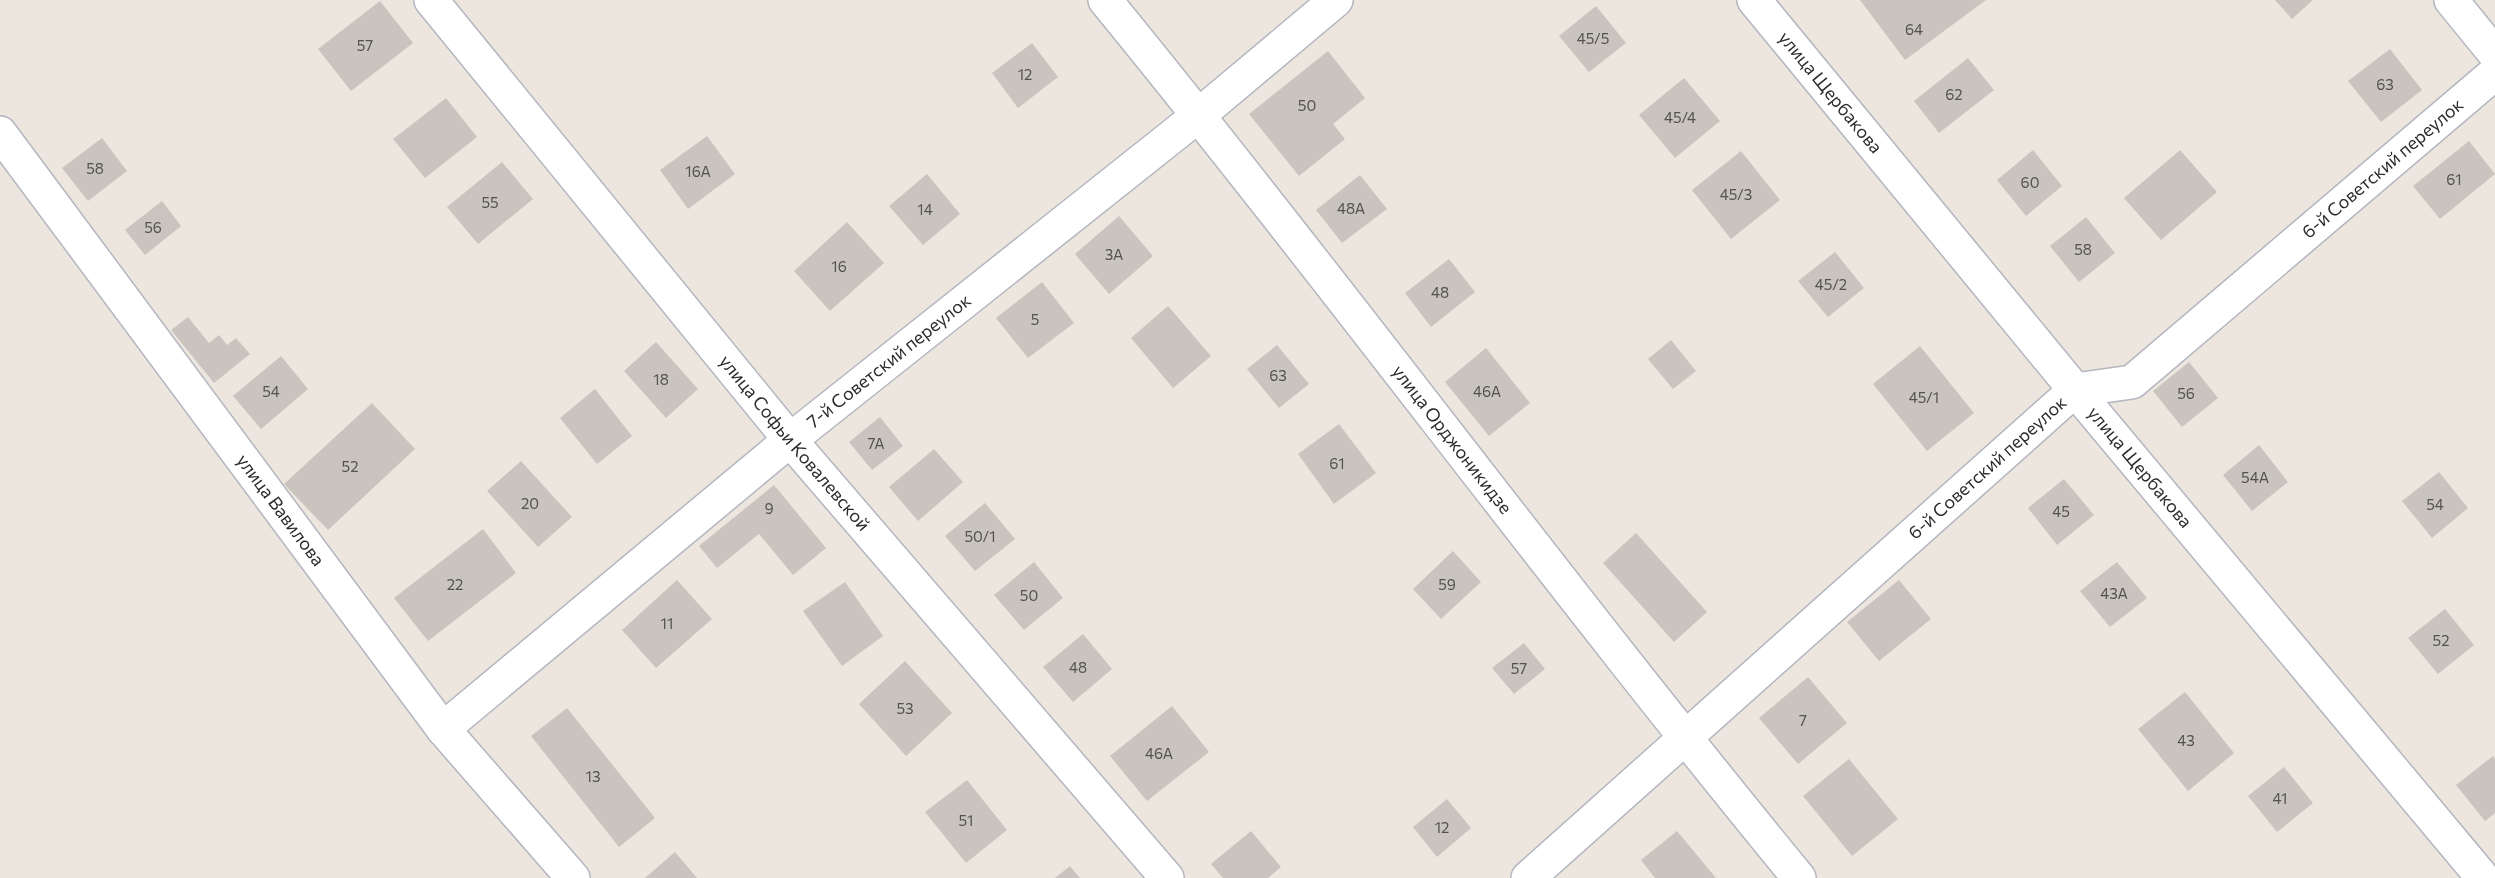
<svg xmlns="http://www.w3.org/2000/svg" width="2495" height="878" font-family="Commissioner,sans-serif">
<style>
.building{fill:#c9c4be}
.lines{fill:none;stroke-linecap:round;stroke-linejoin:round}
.minor-casing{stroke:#b3b6bf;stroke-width:36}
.minor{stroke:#fff;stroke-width:33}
.labels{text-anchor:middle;stroke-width:4.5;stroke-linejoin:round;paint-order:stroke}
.number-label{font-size:15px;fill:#535250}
.street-label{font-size:18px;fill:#2c2c2c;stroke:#fff}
</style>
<rect width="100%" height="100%" fill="#ede6df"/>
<path class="building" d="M1860 0H1986L1905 60Z
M2275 0H2313L2292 19Z
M380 1 413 43 351 91 318 49Z
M1596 6 1626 43 1589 72 1559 36Z
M1032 43 1058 77 1018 108 992 73Z
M2390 49 2422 90 2381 122 2348 81Z
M1328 51 1365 98 1333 124 1345 139 1299 176 1249 114Z
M1968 58 1994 90 1939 133 1914 101Z
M1684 78 1720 121 1675 158 1639 115Z
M446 98 477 137 425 178 393 139Z
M707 136 735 174 688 209 660 170Z
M102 138 127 171 88 201 62 168Z
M2469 141 2495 174 2440 219 2413 186Z
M2033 150 2062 186 2026 216 1997 180Z
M2180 150 2217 192 2161 240 2124 198Z
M1741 151 1780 200 1731 239 1692 190Z
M502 162 533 199 478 244 447 207Z
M927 174 960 214 923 245 889 206Z
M1360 175 1387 209 1342 243 1316 210Z
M162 201 181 226 145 255 125 230Z
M1119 216 1153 256 1109 294 1075 254Z
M2086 217 2115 253 2079 282 2050 246Z
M847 222 884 263 830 311 794 271Z
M1835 252 1864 288 1828 317 1798 281Z
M1449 259 1475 292 1431 327 1405 293Z
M1042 282 1074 323 1028 358 996 318Z
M1168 306 1211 356 1173 388 1131 338Z
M188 317 209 343 219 335 227 345 236 338 250 354 214 383 171 330Z
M1671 340 1696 371 1673 389 1648 359Z
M656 342 698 389 666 418 624 371Z
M1277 345 1309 384 1279 408 1247 369Z
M1920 346 1974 413 1927 451 1873 384Z
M1486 348 1530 403 1489 436 1445 382Z
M281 356 308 389 261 429 233 396Z
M2189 362 2218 398 2182 427 2153 391Z
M595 389 632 436 597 464 560 418Z
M372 403 415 449 328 530 284 484Z
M880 417 903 446 872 470 849 442Z
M1339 424 1376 473 1334 504 1298 454Z
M2259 445 2288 482 2252 511 2223 475Z
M934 449 963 482 918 521 889 487Z
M521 461 572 517 538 547 487 491Z
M2439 472 2468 508 2432 538 2402 501Z
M2064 479 2094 515 2057 545 2028 508Z
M774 485 826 548 793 575 759 534 717 568 699 546Z
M985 503 1015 539 975 571 945 536Z
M483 529 516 573 428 641 394 598Z
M1636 533 1707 612 1674 642 1603 563Z
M1453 551 1481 582 1441 619 1413 589Z
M1034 562 1063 598 1024 630 994 595Z
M2117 562 2147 598 2110 627 2080 591Z
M677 580 712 619 656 668 622 630Z
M1899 580 1931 619 1879 661 1847 622Z
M845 582 883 636 842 666 803 611Z
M2445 609 2474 645 2438 674 2408 638Z
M1083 634 1112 669 1073 702 1043 667Z
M1524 643 1545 669 1514 694 1492 668Z
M905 661 952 713 906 756 859 704Z
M1808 677 1847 723 1798 764 1759 718Z
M2185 692 2234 753 2188 791 2138 729Z
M1172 706 1209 752 1147 801 1110 756Z
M567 708 655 818 619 847 531 736Z
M2493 756 2495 759V813L2485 821 2456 785Z
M1849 759 1898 819 1852 856 1803 796Z
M2284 767 2313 803 2277 832 2248 796Z
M967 780 1007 830 966 863 925 812Z
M1447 799 1471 828 1437 857 1413 827Z
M1251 831 1281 867 1268 878H1223L1211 864Z
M1677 831 1716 878H1655L1641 860Z
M675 852 697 878H645Z
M1070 866 1080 878H1055Z"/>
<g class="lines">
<g class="minor-casing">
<g id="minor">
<path id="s1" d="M431 0 790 440 1167 878"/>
<path id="s2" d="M1105 0C1341 289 1562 590 1799 878"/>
<path id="s3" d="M1754 0 2075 390 2483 878"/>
<path d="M2451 0 2495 54"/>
<path id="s4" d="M0 133 443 729 573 878"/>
<path id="s5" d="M443 729 790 440 1199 115 1336 0"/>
<path id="s6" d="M1528 878 2075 390 2132 382 2495 73"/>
</g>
</g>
<use href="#minor" class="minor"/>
</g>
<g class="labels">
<g class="number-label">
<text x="1914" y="35">64</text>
<text x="1593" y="44">45/5</text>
<text x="365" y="51">57</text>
<text x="1025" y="80">12</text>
<text x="2385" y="90">63</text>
<text x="1954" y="100">62</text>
<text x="1307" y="111">50</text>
<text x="1680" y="123">45/4</text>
<text x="95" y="174">58</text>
<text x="698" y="177">16А</text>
<text x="2454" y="185">61</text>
<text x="2030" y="188">60</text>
<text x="1736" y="200">45/3</text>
<text x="490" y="208">55</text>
<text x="1351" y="214">48А</text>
<text x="925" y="215">14</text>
<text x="153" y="233">56</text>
<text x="2083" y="255">58</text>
<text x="1114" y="260">3А</text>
<text x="839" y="272">16</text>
<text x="1831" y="290">45/2</text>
<text x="1440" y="298">48</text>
<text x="1035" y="325">5</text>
<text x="1278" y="381">63</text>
<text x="661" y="385">18</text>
<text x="271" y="397">54</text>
<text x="1487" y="397">46А</text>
<text x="2186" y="399">56</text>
<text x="1924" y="403">45/1</text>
<text x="876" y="449">7А</text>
<text x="1337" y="469">61</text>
<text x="350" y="472">52</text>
<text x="2255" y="483">54А</text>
<text x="530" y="509">20</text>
<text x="2435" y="510">54</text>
<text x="769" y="514">9</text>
<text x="2061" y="517">45</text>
<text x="980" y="542">50/1</text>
<text x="455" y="590">22</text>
<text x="1447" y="590">59</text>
<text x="2114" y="599">43А</text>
<text x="1029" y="601">50</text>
<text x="667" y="629">11</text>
<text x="2441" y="646">52</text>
<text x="1078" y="673">48</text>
<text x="1519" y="674">57</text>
<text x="905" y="714">53</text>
<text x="1803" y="726">7</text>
<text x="2186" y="746">43</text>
<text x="1159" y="759">46А</text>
<text x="593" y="782">13</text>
<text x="2280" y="804">41</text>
<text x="966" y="826">51</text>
<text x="1442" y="833">12</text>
</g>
<g class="street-label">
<text dy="6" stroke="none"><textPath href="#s3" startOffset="120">улица Щербакова</textPath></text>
<text dy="6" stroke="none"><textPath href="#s6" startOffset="1120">6-й Советский переулок</textPath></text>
<text dy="6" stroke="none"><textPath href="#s5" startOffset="578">7-й Советский переулок</textPath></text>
<text dy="6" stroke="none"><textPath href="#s2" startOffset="560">улица Орджоникидзе</textPath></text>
<text dy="6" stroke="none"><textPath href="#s1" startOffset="573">улица Софьи Ковалевской</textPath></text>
<text dy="6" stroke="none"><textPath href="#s6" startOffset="616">6-й Советский переулок</textPath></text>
<text dy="6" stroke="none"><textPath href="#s3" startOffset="606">улица Щербакова</textPath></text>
<text dy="6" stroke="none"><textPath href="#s4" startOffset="470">улица Вавилова</textPath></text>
</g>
</g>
</svg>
